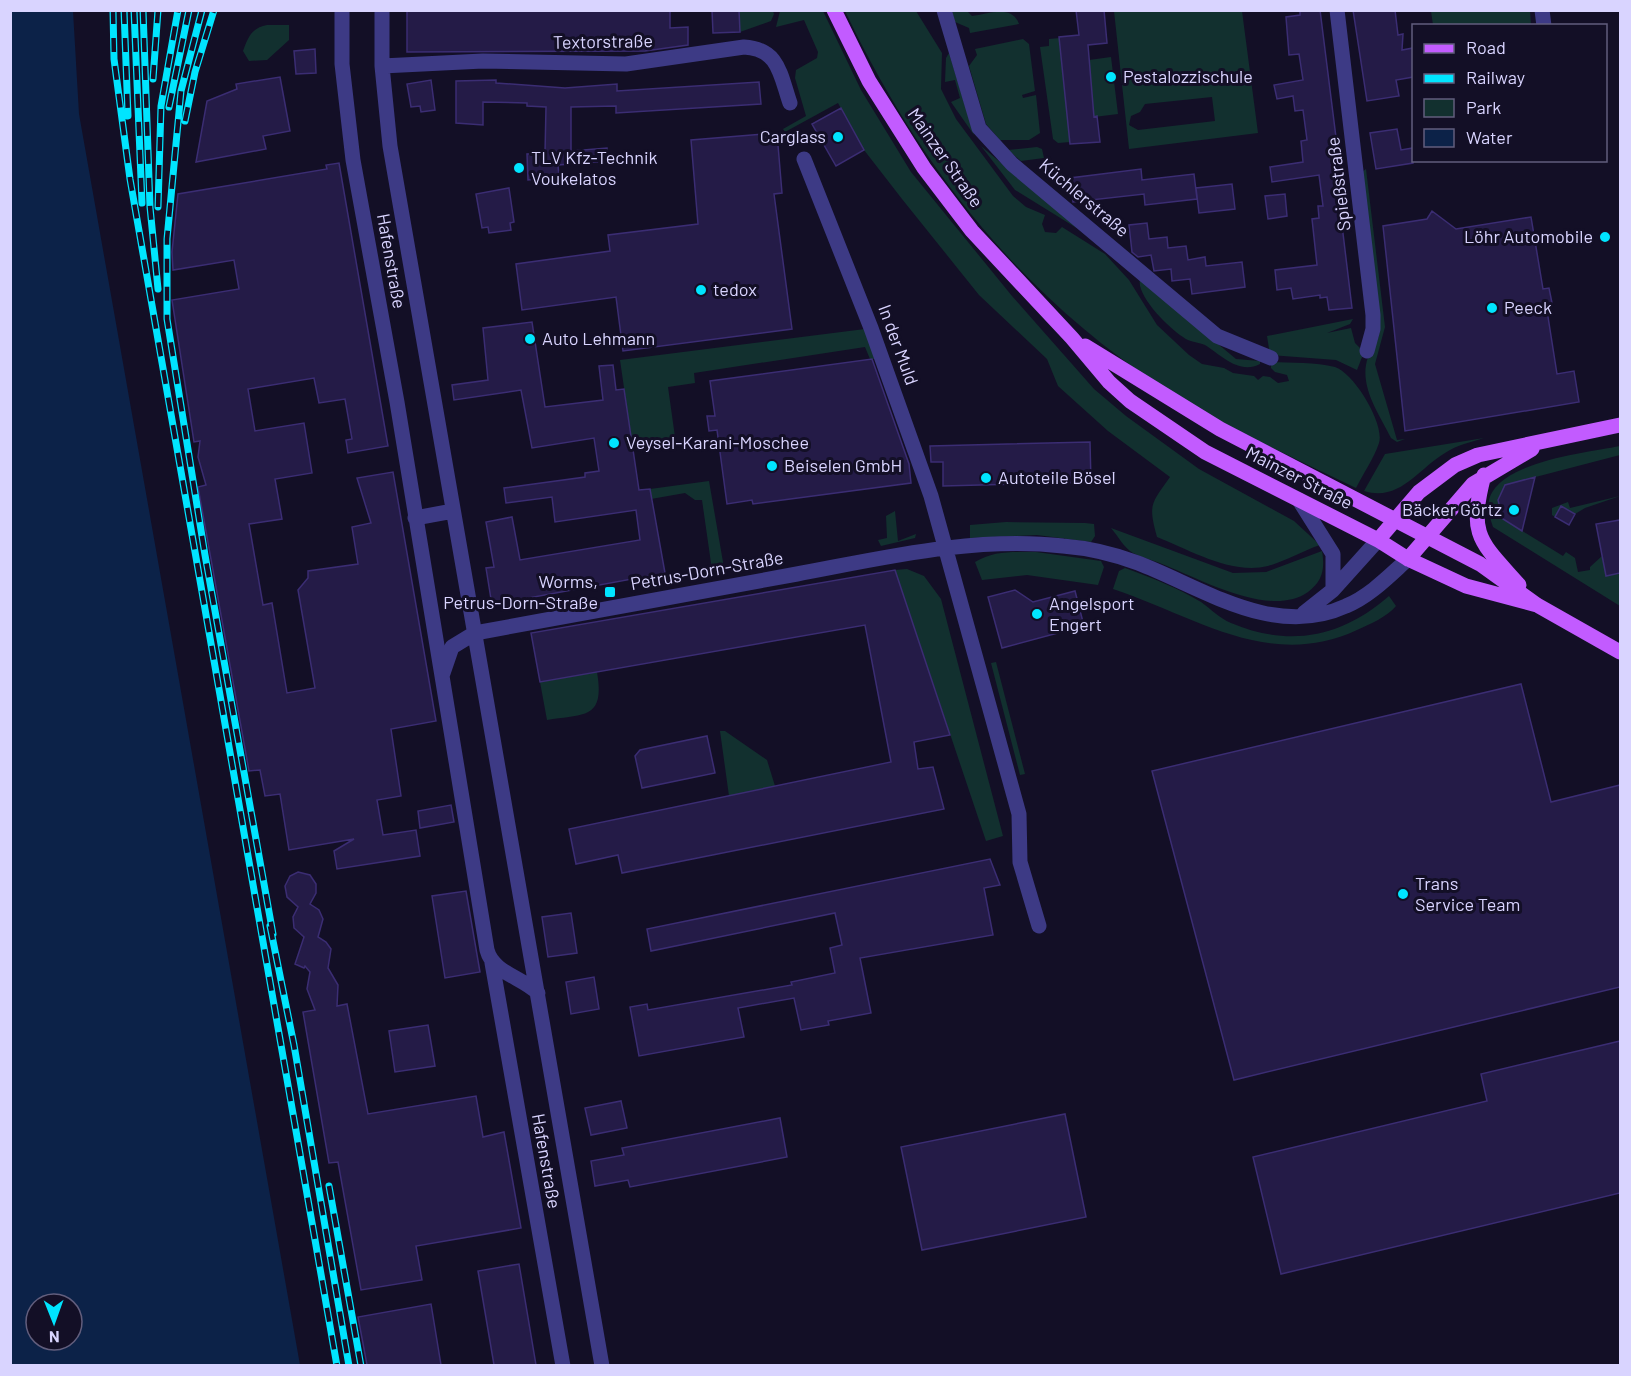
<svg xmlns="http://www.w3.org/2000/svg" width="1631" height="1376" font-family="Barlow,sans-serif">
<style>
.green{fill:#12302f;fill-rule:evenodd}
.water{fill:#0c2248;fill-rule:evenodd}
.building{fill:#241b47;stroke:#3b2d73;stroke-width:1.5}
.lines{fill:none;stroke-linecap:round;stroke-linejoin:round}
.minor{stroke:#3d3a85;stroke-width:15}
.major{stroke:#c25bff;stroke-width:15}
.rail-casing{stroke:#00e5ff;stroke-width:7}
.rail{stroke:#130f26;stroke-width:4.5;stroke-dasharray:14;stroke-linecap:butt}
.poi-dot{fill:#00e5ff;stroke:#130f26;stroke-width:2}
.labels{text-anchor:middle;stroke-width:6;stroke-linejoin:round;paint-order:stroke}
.street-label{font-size:18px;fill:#d9d4ff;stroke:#130f26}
.poi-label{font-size:18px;fill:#d9d4ff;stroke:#130f26;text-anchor:start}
</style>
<rect width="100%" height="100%" fill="#130f26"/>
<path class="green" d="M739 11H773L774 14 771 21 740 32Z
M780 11H823L861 90 911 172 1012 296 1094 389 1126 416 1199 469 1294 521 1320 545C1302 551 1286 561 1268 566 1231 575 1190 550 1157 537 1148 504 1151 504 1170 477L1108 431 1058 386 1047 359 979 295 902 199 864 150 838 103 785 132 783 129 806 116 795 78 796 70 817 58 818 52 804 20 776 27Z
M845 11H916L942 53 941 89 956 119 1013 196 1026 207 1045 215 1042 224 1045 232 1056 233 1062 227 1105 254 1129 280 1157 325 1189 355 1202 364 1224 368 1233 373 1254 376 1258 380 1263 376 1270 377 1278 383 1289 381 1287 375 1275 372 1271 368V362C1291 363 1316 362 1335 367 1354 373 1385 424 1379 443 1374 458 1363 474 1356 488 1290 456 1221 425 1159 385 1016 290 918 164 845 11Z
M952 11H967L972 16C988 14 1012 4 1019 24L970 33 969 28 955 22Z
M1114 11H1242L1258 133 1129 149ZM1212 97 1215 121 1138 130 1129 125 1131 116 1140 112 1145 104Z
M1431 11H1530L1531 25H1433Z
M267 25H289V40L267 60 249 61 243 51C248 38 251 28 267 25Z
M1060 38 1070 142 1058 143 1053 139 1040 47 1049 46V39Z
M1023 39 1029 44 1035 91 1022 95 1023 98 1036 95 1040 133 1029 140H1000L986 124 969 66 977 55 975 49Z
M949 53 974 135 951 102 960 98 955 80 945 82 946 58Z
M1111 57 1118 114 1094 117 1089 60Z
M981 146 1083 232 1015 190Z
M1037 147 1042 149 1044 158 1021 161 1008 150Z
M1366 169 1385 327 1375 364 1397 440 1405 439 1397 442 1391 438C1379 413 1358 386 1368 357 1372 344 1378 348 1380 328L1362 172Z
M1140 279 1236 359 1260 361V364C1239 375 1221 355 1205 345 1198 342 1189 342 1183 337 1169 328 1136 296 1140 279Z
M1353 319 1350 324 1327 333 1351 328 1355 343 1364 352 1357 370 1336 360 1270 355 1267 336Z
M865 329 875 359H870L865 347 694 373 695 383 668 387 675 437 632 443 620 360Z
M1484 438C1471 442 1457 445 1445 453 1418 469 1400 502 1364 491L1385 454Z
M1620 446V455L1505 485 1498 500 1503 519 1563 556 1566 552 1575 558 1578 572 1590 570V567L1602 556 1606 575 1620 573V606L1493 527C1490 518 1487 509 1489 500 1499 461 1587 453 1620 446Z
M709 481 723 562V575L713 577 702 500H695L685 493 651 499 650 489Z
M1620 496 1585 508 1575 514 1561 506 1555 517 1552 515V508L1568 502 1570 508Z
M895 511 898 541 916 534 915 538 881 546 878 540 887 538 886 516Z
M1006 522 1085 523 1094 524 1095 536 1091 542 1037 535 970 538V525Z
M1111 528 1233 573 1266 572 1322 551C1325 568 1323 581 1308 592 1271 618 1204 581 1167 566 1156 561 1143 558 1133 553 1124 548 1118 536 1111 528Z
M1036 552 1101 561 1104 567 1098 585 1027 575 982 580 975 562C994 550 1014 552 1036 552Z
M1125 568C1150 577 1178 588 1201 602 1211 609 1219 618 1231 623 1290 648 1342 637 1389 596L1396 606C1387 617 1370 624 1357 630 1269 671 1195 616 1113 589L1119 571Z
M907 569 924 576 941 599 1003 836 986 841 895 570Z
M996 662 1025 774 1020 775 991 663Z
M597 672C605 719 585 714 547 720L540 682Z
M720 731H725L767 760 775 786 729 796Z"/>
<path class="water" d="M10 11H73L79 114 300 1365H11ZM36 1304H72V1340H36Z"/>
<path class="building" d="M407 10H670V28L688 27V45L645 51 407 52Z
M712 10H739L740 32 713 33Z
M1076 10H1104L1107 43 1088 45 1094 117 1097 116 1100 142 1070 144 1059 37 1079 35Z
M1300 10H1320L1347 225H1342L1352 308 1329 310 1327 297 1320 298V295L1293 299 1291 288 1277 290 1275 270 1317 265 1312 219 1319 218 1318 206H1323L1319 175 1272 182 1270 167 1303 162 1301 141 1307 140 1303 110 1295 111 1293 96 1277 99 1274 85 1303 80 1299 54 1289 55 1286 17 1300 15Z
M1353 10H1395L1398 35 1403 34 1402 50 1413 48V77L1396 80 1399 96 1367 101Z
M315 49 316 73 296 74 294 51Z
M280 77 290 131 263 136 266 149 196 162 207 101 237 89 236 84Z
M431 80 435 110 421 112 420 106 411 107 407 84Z
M496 80V83L565 88 617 84V91L759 82 761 104 616 113V106L571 107V151L607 148 608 161 558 165 559 177 528 180 527 154 545 153 546 107 527 106V103L483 102V125L456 123V81Z
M841 108 864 150 836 166 812 124Z
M1397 129 1401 150 1413 148V163L1376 169 1370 133Z
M777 133 782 193 774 194 792 329 623 351 616 297 522 310 516 264 610 251 608 235 698 224 691 140Z
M339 163 388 446 348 453 346 440 352 439 345 399 319 403 314 378 248 389 255 431 304 423 312 473 275 479 282 519 249 524 263 605 272 603 287 693 315 688 298 590 308 578V571L358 564 352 527 371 523 357 478 393 472 436 721 391 729 401 796 377 800 383 835 416 830 420 856 337 869 334 851 354 839 289 850 280 794 265 796 260 770 249 771 198 487 206 485 198 457 200 441 194 442 172 300 239 289 234 260 173 270 172 252 178 194 327 169 326 165Z
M1141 169 1142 180 1194 174 1197 199 1145 205 1144 194 1073 202 1070 178Z
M1232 184 1235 209 1199 213 1196 188Z
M509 188 514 222 510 223 511 230 489 233 488 227 482 228 476 194Z
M1285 194 1287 216 1268 219 1265 196Z
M1432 211 1456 229 1531 217 1543 289 1549 288 1552 303 1546 304 1557 374 1574 371 1579 402 1405 431 1383 226 1427 219Z
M1147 223 1149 239 1167 237 1168 248 1186 246 1188 260 1205 257 1206 266 1242 262 1245 287 1192 294 1190 279 1172 281 1171 269 1154 271 1151 255 1138 257 1132 252 1129 225Z
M532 322 545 407 603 400 599 366 613 365 616 390 624 389 639 490 650 489 665 573 496 604 491 599 486 568 494 567 486 522 512 517 520 560 640 540 636 510 555 522 552 497 506 503 504 488 585 477V473L599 471 594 438 532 448 521 390 454 400 452 385 488 380 483 328Z
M872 359 909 464 911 483 753 504 752 500 727 504 717 430 709 431 707 416H715L710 381Z
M1090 442 1091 482 943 486V462H931L930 446Z
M1535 477 1522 531 1503 519 1498 500 1505 485Z
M1561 506 1575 514 1569 525 1555 517Z
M1620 520V573L1606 576 1596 524Z
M895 570 950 735 914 742 918 769 933 767 944 809 622 873 618 855 576 864 569 829 891 762 865 625 540 682 531 633Z
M1015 590 1033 602 1075 591 1084 626 1002 648 988 597Z
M1521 684 1551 802 1620 785V987L1234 1080 1152 771Z
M707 736 715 773 642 788 635 756 640 750Z
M451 805 454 822 420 828 418 811Z
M990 859 1000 885 984 888 993 935 860 958 871 1013 828 1021 829 1025 801 1030 794 998 738 1008 744 1037 639 1056 630 1007 647 1004 648 1010 792 985 791 982 835 973 830 948 842 945 835 913 651 951 647 929Z
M298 872 310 875 316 884V893L310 904 319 910 323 919 318 937 326 942 331 949 328 968 338 985 337 1006 347 1004 368 1114 476 1096 483 1137 504 1132 521 1228 416 1246 422 1280 361 1290 338 1162 329 1163 303 1012 315 1010 307 989 310 972 305 966 304 968 295 964 304 937 294 928 293 917 298 907 287 897 285 886 290 876Z
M466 891 480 972 445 978 432 896Z
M571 913 577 953 548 957 542 917Z
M594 977 599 1009 571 1014 566 982Z
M428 1025 435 1066 395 1072 389 1031Z
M1620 1041V1193L1281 1274 1253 1157 1487 1101 1481 1074Z
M621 1101 627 1128 591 1135 585 1108Z
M1065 1114 1086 1217 922 1250 901 1147Z
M780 1118 787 1157 630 1187 628 1180 595 1186 591 1161 624 1155 622 1148Z
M519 1264 536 1365H494L478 1271Z
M431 1304 441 1365H367L358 1317Z"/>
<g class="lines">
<path class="minor" d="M342 10V64L353 160 397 402 487 950C493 973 522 977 538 993
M382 10V66L390 146 602 1366
M944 10 979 128 1012 164 1217 336 1271 358
M1337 10 1373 315V329L1367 351
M1542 10 1544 26
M382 66 483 61 626 64 744 47C779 49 780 74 790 103
M804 159 871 328 931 496 1019 814 1020 862 1039 926
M1299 500 1333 554V590
M415 518 453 511
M1304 613 1333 590 1378 540
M442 676 452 647 475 633C582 613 690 594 797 574 883 558 974 536 1063 546 1088 548 1114 554 1138 563 1203 588 1274 639 1346 606 1370 596 1389 576 1408 559
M492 963 563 1366"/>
<path class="major" d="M834 10 869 81 924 168 972 231 1072 338 1109 382 1130 401 1205 452 1378 540 1408 559 1466 586 1537 605
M1085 346 1220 429 1480 564 1537 605 1620 652
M1484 475C1468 536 1480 541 1519 585
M1378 540 1419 492 1455 465 1478 455 1620 425
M1408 559 1473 484 1532 449"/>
<g class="rail-casing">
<path id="rail" d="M113 10 114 59 130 179 337 1366
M124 10 128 116
M134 10 142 203
M143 10 150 207 158 289
M202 10 181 91 167 239V319L205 555 273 934
M153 79 158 10
M169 107 189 10
M185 121 195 72 214 10
M158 207 161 106 178 10
M270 926 294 1045 349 1366
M329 1186 361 1366"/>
</g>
<use href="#rail" class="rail"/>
</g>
<g class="poi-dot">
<circle cx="1111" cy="77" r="6"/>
<circle cx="838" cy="137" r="6"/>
<circle cx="519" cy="168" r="6"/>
<circle cx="1605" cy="237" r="6"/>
<circle cx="701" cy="290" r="6"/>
<circle cx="1492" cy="308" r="6"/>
<circle cx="530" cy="339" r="6"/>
<circle cx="614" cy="443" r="6"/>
<circle cx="772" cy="466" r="6"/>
<circle cx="986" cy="478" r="6"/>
<circle cx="1514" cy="510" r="6"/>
<rect x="604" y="586" width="12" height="12" rx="3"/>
<circle cx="1037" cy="614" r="6"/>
<circle cx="1403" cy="894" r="6"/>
</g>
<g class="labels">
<g class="street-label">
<text transform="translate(603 42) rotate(-1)" y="6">Textorstraße</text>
<text transform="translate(945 158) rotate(55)" y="6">Mainzer Straße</text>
<text transform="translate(1339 184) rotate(-97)" y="6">Spießstraße</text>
<text transform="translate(1084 198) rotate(40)" y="6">Küchlerstraße</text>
<text transform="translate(391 261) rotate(80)" y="6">Hafenstraße</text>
<text transform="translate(898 345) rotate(70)" y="6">In der Muld</text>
<text transform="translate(1299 478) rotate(27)" y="6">Mainzer Straße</text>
<text transform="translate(707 571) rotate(-10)" y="6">Petrus-Dorn-Straße</text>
<text transform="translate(546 1161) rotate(80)" y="6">Hafenstraße</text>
</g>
<g class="poi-label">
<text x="1123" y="83">Pestalozzischule</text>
<text x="826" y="143" text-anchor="end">Carglass</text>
<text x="531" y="164">TLV Kfz-Technik<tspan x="531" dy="21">Voukelatos</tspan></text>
<text x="1593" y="243" text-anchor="end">Löhr Automobile</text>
<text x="713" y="296">tedox</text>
<text x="1504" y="314">Peeck</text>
<text x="542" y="345">Auto Lehmann</text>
<text x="626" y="449">Veysel-Karani-Moschee</text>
<text x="784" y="472">Beiselen GmbH</text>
<text x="998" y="484">Autoteile Bösel</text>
<text x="1502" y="516" text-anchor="end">Bäcker Görtz</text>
<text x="598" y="588" text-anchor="end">Worms,<tspan x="598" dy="21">Petrus-Dorn-Straße</tspan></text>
<text x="1049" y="610">Angelsport<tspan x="1049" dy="21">Engert</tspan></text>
<text x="1415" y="890">Trans<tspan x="1415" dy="21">Service Team</tspan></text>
</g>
</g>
<rect width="1631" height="1376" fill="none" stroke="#d9d4ff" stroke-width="24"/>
<rect x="1412" y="24" width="195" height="138" fill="#130f26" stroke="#625e7d" stroke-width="1.5"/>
<rect x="1424" y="44" width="30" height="9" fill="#c25bff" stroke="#625e7d" stroke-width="1.5"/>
<text x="1466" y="54" font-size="18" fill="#d9d4ff">Road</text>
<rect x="1424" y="74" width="30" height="9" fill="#00e5ff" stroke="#625e7d" stroke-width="1.5"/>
<text x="1466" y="84" font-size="18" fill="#d9d4ff">Railway</text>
<rect x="1424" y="99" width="30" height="18" fill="#12302f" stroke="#625e7d" stroke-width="1.5"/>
<text x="1466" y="114" font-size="18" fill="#d9d4ff">Park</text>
<rect x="1424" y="129" width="30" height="18" fill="#0c2248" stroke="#625e7d" stroke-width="1.5"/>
<text x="1466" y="144" font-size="18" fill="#d9d4ff">Water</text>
<g transform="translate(54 1322) rotate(179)"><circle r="28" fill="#130f26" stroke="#625e7d" stroke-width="1.5"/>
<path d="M0-4.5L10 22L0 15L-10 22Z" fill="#00e5ff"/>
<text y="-9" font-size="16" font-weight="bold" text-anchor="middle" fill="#d9d4ff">N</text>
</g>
</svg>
